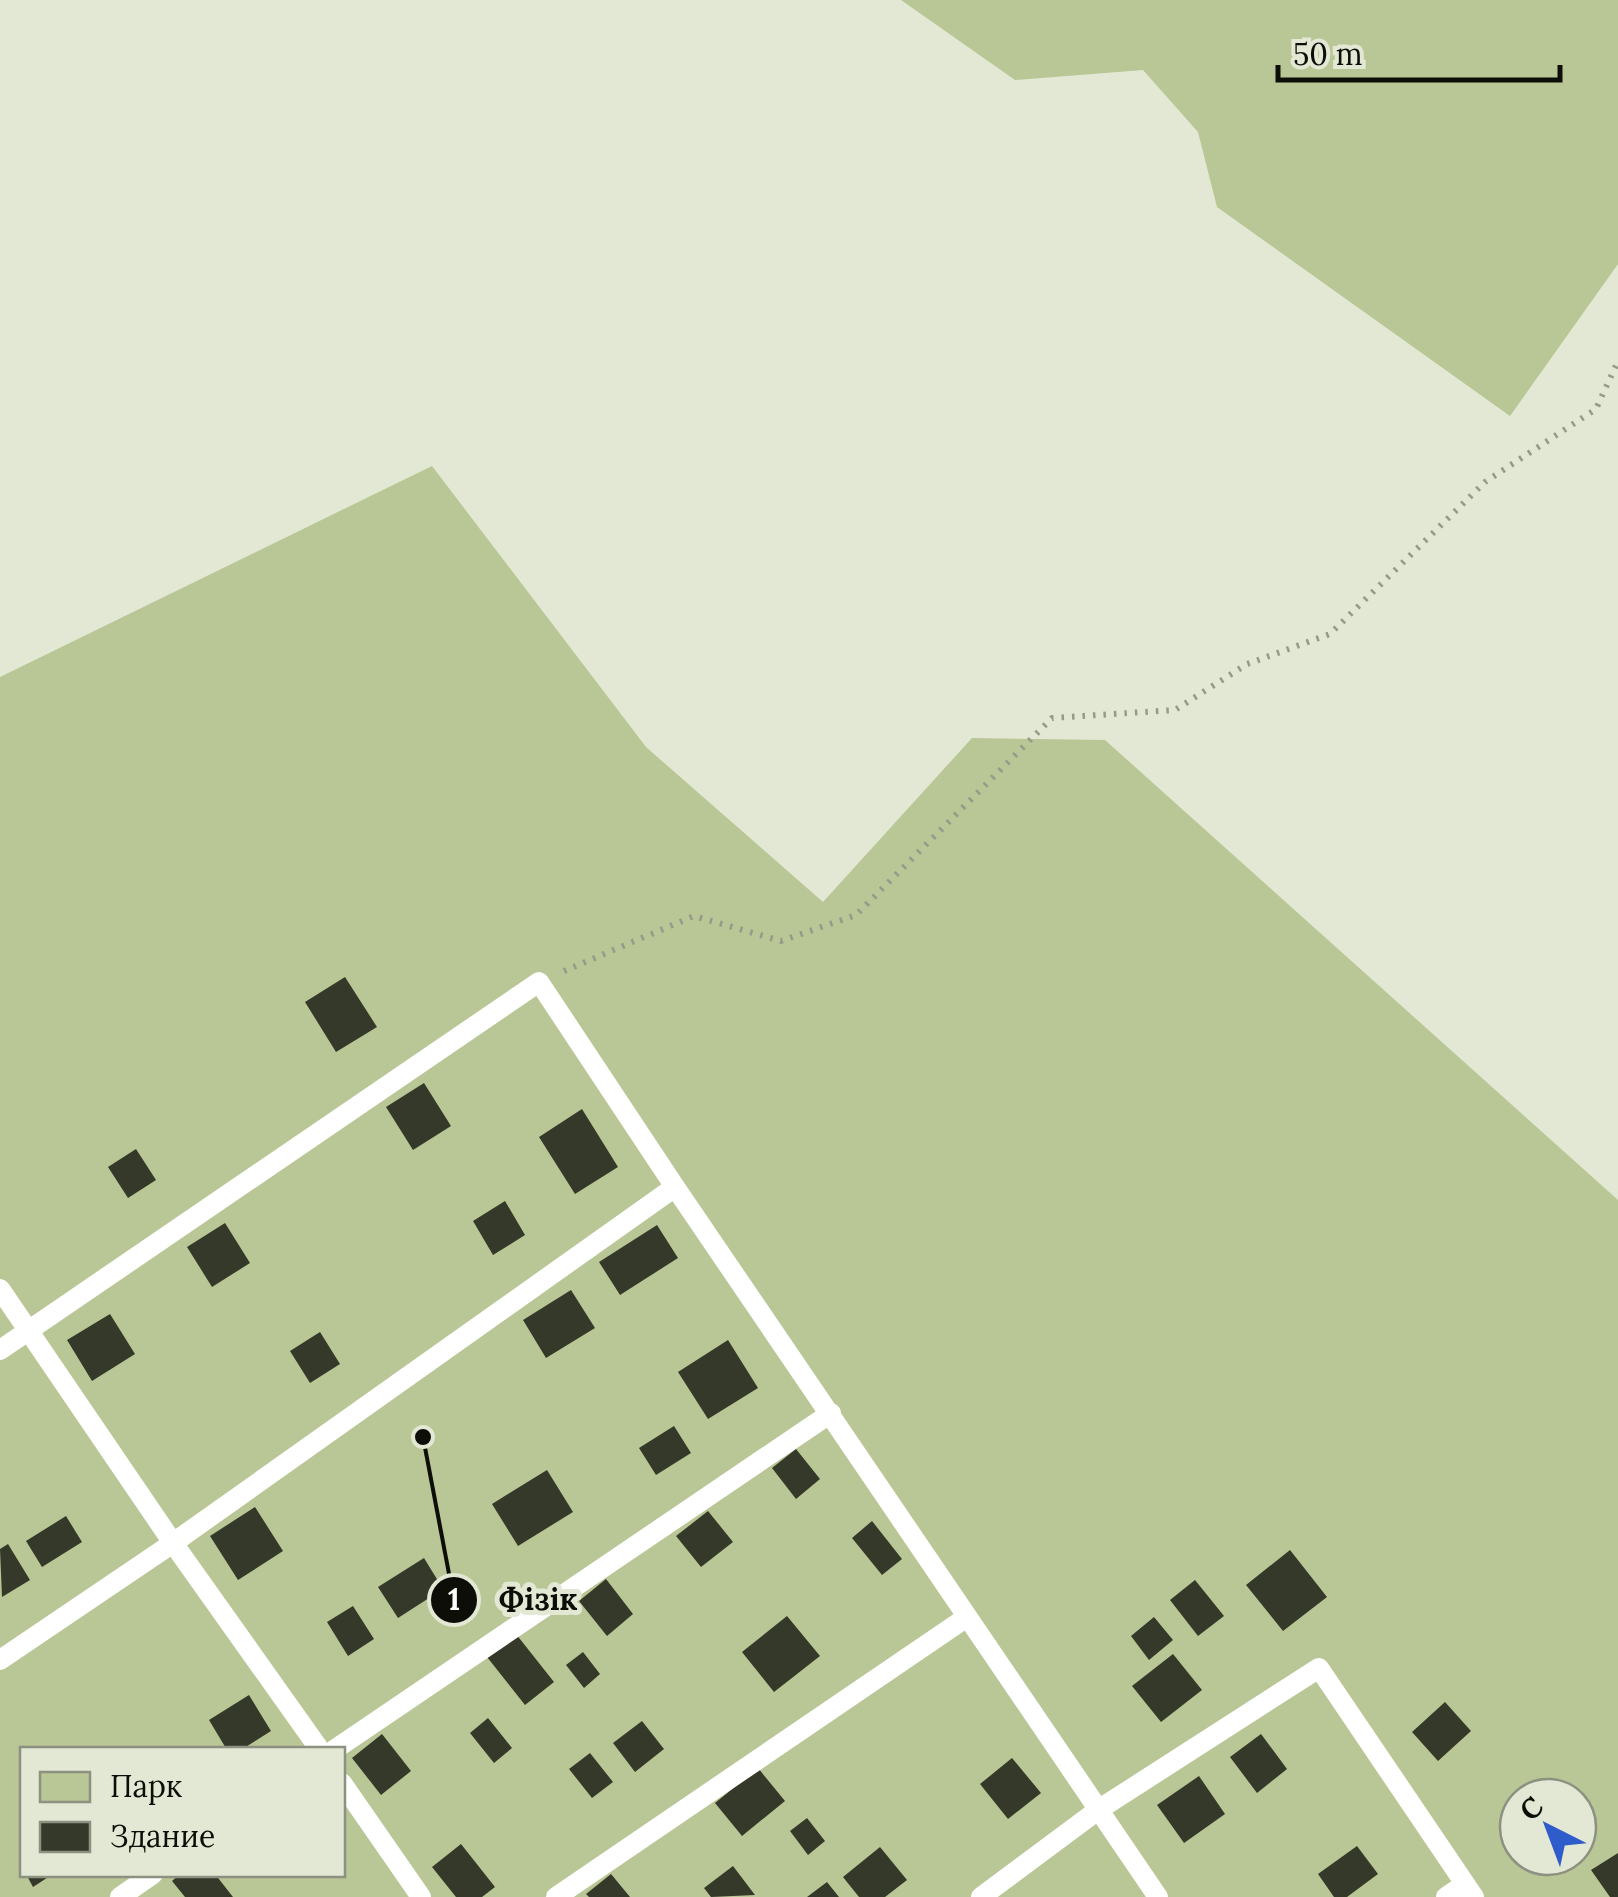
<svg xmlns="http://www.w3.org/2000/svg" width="1618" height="1897" font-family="Lora,serif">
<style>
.green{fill:#b9c695;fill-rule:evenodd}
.building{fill:#353929}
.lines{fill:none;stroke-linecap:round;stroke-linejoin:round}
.path{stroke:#969a8a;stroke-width:6;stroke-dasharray:2.5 8;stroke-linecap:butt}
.lane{stroke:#fff;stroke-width:20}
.leader{fill:none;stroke:#0c0e07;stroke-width:4}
.callout-dot{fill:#0c0e07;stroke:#e2e8d3;stroke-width:4}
.mark-label{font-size:30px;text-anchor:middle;font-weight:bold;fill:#fff}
.callout-label{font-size:30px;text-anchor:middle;font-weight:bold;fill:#0c0e07;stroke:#e2e8d3;stroke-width:10;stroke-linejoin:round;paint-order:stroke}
</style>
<rect width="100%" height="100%" fill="#e2e8d3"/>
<path class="green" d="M901 0H1618V264L1510 416 1217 207 1198 132 1143 70 1015 80Z
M432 466 646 747 823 902 972 738 1105 740 1618 1200V1897H0V677ZM22 1750H342V1874H22ZM1518 1797H1578V1857H1518Z"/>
<path class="building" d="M345 977 377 1027 336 1052 305 1002Z
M424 1083 451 1126 413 1150 386 1107Z
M582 1109 618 1167 575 1194 539 1137Z
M136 1149 156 1180 128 1198 108 1167Z
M505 1201 525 1235 493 1255 473 1221Z
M225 1223 250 1263 212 1287 187 1247Z
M657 1225 678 1258 620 1295 599 1262Z
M571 1290 595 1328 546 1358 523 1320Z
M110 1314 135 1354 92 1381 67 1340Z
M320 1332 340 1364 310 1383 290 1351Z
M728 1340 758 1388 708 1419 678 1372Z
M674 1426 691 1453 656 1475 639 1448Z
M796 1449 820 1479 796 1499 772 1468Z
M547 1470 573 1512 518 1546 492 1504Z
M255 1507 283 1551 238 1580 210 1536Z
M708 1511 733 1542 701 1567 676 1536Z
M66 1516 82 1542 42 1567 26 1541Z
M872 1521 902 1559 882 1575 852 1538Z
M8 1544 30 1580 2 1597 0 1549Z
M1290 1550 1327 1597 1283 1631 1246 1585Z
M424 1558 443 1589 398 1618 378 1587Z
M606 1579 633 1614 607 1636 579 1601Z
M1195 1580 1224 1616 1198 1636 1170 1600Z
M353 1606 374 1639 348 1656 327 1622Z
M787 1616 820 1656 774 1692 742 1652Z
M1154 1617 1173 1640 1149 1660 1131 1636Z
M516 1634 554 1682 525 1705 487 1657Z
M583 1652 600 1674 584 1688 566 1665Z
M1173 1654 1202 1690 1161 1722 1132 1686Z
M249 1695 271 1731 241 1750H227L209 1720Z
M1445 1702 1471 1731 1438 1761 1412 1732Z
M488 1718 512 1748 494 1763 470 1733Z
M642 1721 664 1749 635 1772 613 1743Z
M382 1734 411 1771 381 1795 352 1758Z
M1261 1734 1287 1769 1257 1793 1230 1757Z
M590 1753 613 1782 592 1798 569 1769Z
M1012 1758 1041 1793 1008 1819 980 1784Z
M758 1768 785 1801 742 1836 715 1803Z
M1199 1776 1225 1814 1184 1843 1157 1805Z
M807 1818 825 1841 808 1855 790 1831Z
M1518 1830V1853L1512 1857 1502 1844Z
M461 1844 495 1887 482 1897H456L432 1867Z
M1357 1846 1378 1874 1347 1897H1334L1318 1874Z
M880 1847 907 1880 885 1897H859L843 1877Z
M1618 1853V1897H1610L1591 1870Z
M733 1866 755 1895 711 1897 704 1888Z
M26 1874H53L33 1887Z
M180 1874H215L233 1897H185L172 1881Z
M611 1874 630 1897H589L586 1894Z
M827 1882 839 1897H807Z"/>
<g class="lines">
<path class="path" d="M564 971 694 916 781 941 856 915 1052 718 1175 710 1247 664 1330 634 1485 482 1596 409 1618 361"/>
<path class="lane" d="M0 1289 173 1543 320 1750
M0 1350 539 982 675 1187 1158 1897
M0 1660 173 1543 675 1187
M334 1750 831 1413
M342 1783 421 1897
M120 1897 153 1874
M556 1897 967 1617
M981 1897 1098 1810 1319 1668 1474 1897
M1446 1897 1465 1884"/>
</g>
<path class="leader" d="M423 1437L454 1600"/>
<g class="callout-dot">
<circle cx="423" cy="1437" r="10"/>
<circle cx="454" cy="1600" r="25"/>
</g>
<g class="mark-label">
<text x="454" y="1610">1</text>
</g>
<g class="callout-label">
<text x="538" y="1610">Фізік</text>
</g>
<rect x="20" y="1747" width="325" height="130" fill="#e2e8d3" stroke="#8c9181" stroke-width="2.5"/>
<rect x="40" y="1772" width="50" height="30" fill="#b9c695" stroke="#8c9181" stroke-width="2.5"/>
<text x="110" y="1797" font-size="30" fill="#0c0e07">Парк</text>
<rect x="40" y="1822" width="50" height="30" fill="#353929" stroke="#8c9181" stroke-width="2.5"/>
<text x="110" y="1847" font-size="30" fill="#0c0e07">Здание</text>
<g transform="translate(1548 1827) rotate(318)"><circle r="48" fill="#e2e8d3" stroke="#8c9181" stroke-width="2.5"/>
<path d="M0-8L18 38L0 25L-18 38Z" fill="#2f5ccb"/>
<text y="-15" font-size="28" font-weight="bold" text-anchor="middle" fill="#0c0e07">С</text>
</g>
<path d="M1278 65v15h282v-15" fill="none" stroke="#0c0e07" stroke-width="5"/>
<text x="1293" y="65" font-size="30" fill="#0c0e07" stroke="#e2e8d3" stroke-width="8" paint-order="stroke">50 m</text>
</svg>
